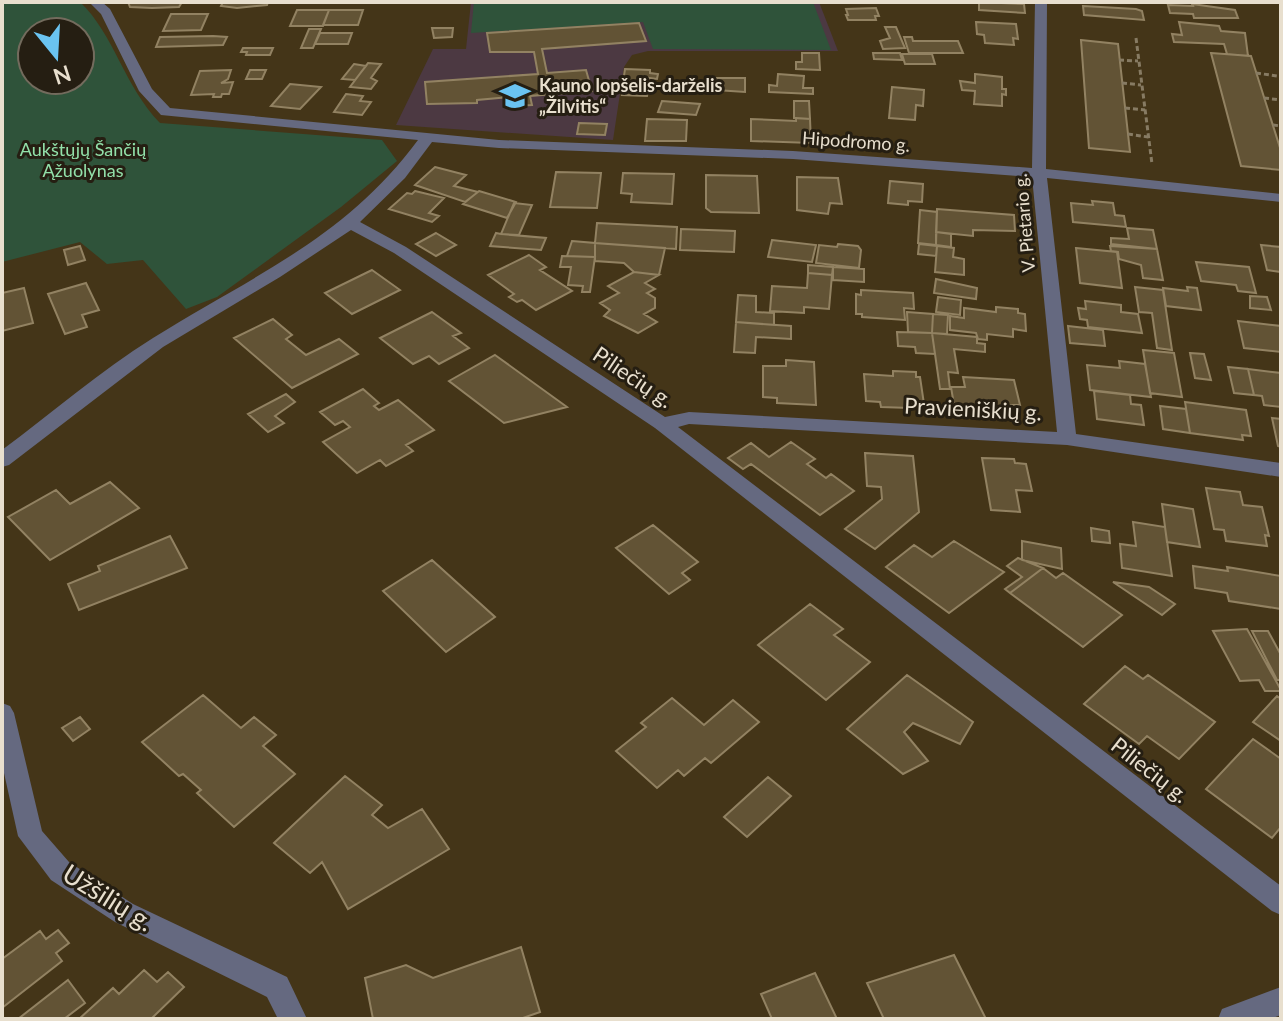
<svg xmlns="http://www.w3.org/2000/svg" width="1283" height="1021" font-family="Lato,sans-serif">
<style>
.education{fill:#4c3942}
.green{fill:#2f533a;fill-rule:evenodd}
.building{fill:#625335;stroke:#928262;stroke-width:2}
.lines{fill:none;stroke-linecap:round;stroke-linejoin:round}
.path{stroke:#877b63;stroke-width:3;stroke-dasharray:5 3;stroke-linecap:butt}
.street{fill:#656980;fill-rule:evenodd}
.labels{text-anchor:middle;stroke-width:6;stroke-linejoin:round;paint-order:stroke}
.far-poi-label{font-size:18px;font-weight:bold;fill:#e8dfce;stroke:#251e12;text-anchor:start}
.far-street-label{font-size:18px;fill:#e8dfce;stroke:#251e12}
.far-park-label{font-size:18px;fill:#92e0a9;stroke:#251e12}
.street-label{font-size:22px;fill:#e8dfce;stroke:#251e12}
.near-street-label{font-size:26px;fill:#e8dfce;stroke:#251e12}
</style>
<rect width="100%" height="100%" fill="#443518"/>
<path class="education" d="M471 2H819L838 51H648L632 55 624 67 613 140 396 125 433 49H466Z"/>
<path class="green" d="M2 2H80C114 34 124 86 160 123L382 140 397 161 341 207 217 297 186 309 143 260 107 264 80 242 2 262ZM32 32H80V80H32Z
M474 2H813L831 50 653 49 643 22 471 33Z"/>
<path class="building" d="M128 2H182L179 7 152 8 130 7Z
M223 2H268L267 5 237 8 221 6Z
M979 2 1024 4 1025 13 979 10Z
M1192 4 1235 10 1238 18H1194L1193 14 1170 13 1168 5 1193 6Z
M1083 6 1136 9 1142 11 1144 20 1084 15Z
M876 8 879 16H875L876 20H848L846 15H848L846 9Z
M297 10H329L323 26H290Z
M329 10H363L358 25H323Z
M171 14H208L201 30 163 31Z
M976 22 1016 24 1018 39 1013 38 1014 45 985 43 984 35 977 34Z
M1179 22 1219 26 1221 31 1245 33 1248 56 1227 54 1224 44 1174 42 1172 34 1182 35Z
M639 23 646 41 542 49 547 73 586 70 592 91 530 96 532 105 512 106 510 97 477 100V103L427 104 425 82 538 74 534 52H490L487 33Z
M885 27H896L905 48 883 49 880 41 890 38Z
M432 28H453L452 37 434 38Z
M309 29H321L313 48H301Z
M320 33H352L348 44H315Z
M160 37 213 36 227 37 223 45 156 47Z
M904 37H912L913 41H958L963 53H909Z
M1081 40 1118 44 1130 152 1089 148Z
M243 48H273L270 55H246L247 52H241Z
M802 53H819L820 70 796 69V62H802Z
M873 53H900L902 60 874 59Z
M1211 53 1251 56 1281 151V170L1241 166Z
M902 54H932L935 64H905Z
M368 63 381 64 371 78 377 81 371 89 350 87Z
M354 64 366 66 355 80 342 79Z
M625 69 650 70V73L658 74 657 79 649 78V82H623Z
M231 70 228 79 221 83 233 82 229 94H222L221 97H213L214 94 191 95 200 71Z
M250 70H266L262 79H246Z
M778 74 804 76 803 88H813V94L769 92V85L777 86Z
M975 74 1002 77V89H1006V95L1002 94V106L974 104 975 91 962 90 960 81 975 83Z
M716 78H745V92L716 90Z
M290 84 321 87 300 109 271 106Z
M624 87 648 90 647 96 622 95Z
M892 87 924 90 923 106 916 105 915 120 889 118Z
M346 94 363 96 360 101 371 102 362 115 334 112Z
M662 101 700 104 696 115 658 112Z
M794 101H809L810 119 794 118Z
M796 118 810 119 811 143 751 141V119L796 121Z
M647 119 687 120 686 141H645Z
M579 123 607 124 605 135 577 134Z
M435 167 466 175 454 186 478 192 465 202 415 185Z
M556 172 601 173 597 208 550 207Z
M623 173 674 174 672 204 631 202 632 194 621 193Z
M706 175 757 176 759 213 711 212 706 208Z
M797 177 838 178 842 204 830 203 828 214 797 210Z
M890 181 923 184 922 202 908 201V205L888 203Z
M415 191 444 198 429 213 439 216 432 222 389 209 407 193 412 194Z
M479 191 516 202 507 218 463 204Z
M1092 201 1113 203 1115 215 1124 216 1126 227 1073 222 1071 203 1093 205Z
M514 203 532 205 519 235 501 234Z
M937 209 1014 215 1015 231 973 230V236L936 232Z
M920 210 937 212 936 245 918 243Z
M597 223 677 227 676 249 595 243Z
M1127 228 1153 230 1157 249 1111 244V238L1129 239Z
M681 229 735 231 734 252 680 250Z
M936 232 951 234V247L936 245Z
M436 233 456 245 436 256 416 244Z
M496 233 501 234 546 238 541 250 490 246Z
M772 240 816 245 812 262 768 257Z
M572 241 595 243V257L567 256Z
M595 243 665 248 659 275 634 272 624 263 595 261Z
M838 244 858 246 861 250 859 268 816 263 819 245 837 247Z
M919 244 937 246 936 256 918 254Z
M1261 245 1281 247V272L1267 270Z
M80 246 85 260 68 265 64 250Z
M937 246 954 248 953 257 964 259V275L935 272Z
M1110 246 1157 249 1163 280 1143 278 1141 265 1119 259 1118 252 1111 251Z
M1076 248 1117 252 1122 288 1080 283Z
M529 255 546 267 540 270 572 291 536 310 522 300 517 302 509 297 514 294 488 275Z
M562 256 595 257 590 292H582L583 286 568 285 571 267H560Z
M1196 262 1249 267 1256 293 1238 291 1236 285 1201 281Z
M808 265 833 267 832 275 808 273Z
M833 267 864 269V282L833 280Z
M372 270 400 290 352 314 325 293Z
M634 272 659 275 645 283 655 289 647 293 655 298V308L644 314 657 322 638 333 604 316 610 310 600 303 619 293 608 286Z
M808 273 832 275 829 309 804 307V313L770 311 772 286 807 288Z
M936 279 977 288 976 299 934 293Z
M86 283 99 310 82 315 87 327 65 334 48 294Z
M1135 287 1163 290 1172 350 1157 348 1152 313 1139 312Z
M1187 287 1197 288 1201 310 1166 306 1163 288 1188 291Z
M24 288 33 323 2 331V293Z
M861 290 913 293 914 309 904 308 905 320 862 317V314H856V294L861 295Z
M738 295 756 296V312L774 313V325L736 322Z
M1250 296 1267 297 1271 310 1250 308Z
M938 297 961 300 960 315 936 312Z
M1085 301 1121 305V312L1138 314 1142 333 1088 327 1087 320 1080 319 1078 308 1086 309Z
M996 307 1018 309V313L1025 314 1026 331 1013 329V337L987 334V340L978 339 976 333 950 330V316L964 318V308L996 312Z
M432 312 461 333 453 336 469 348 439 364 429 356 413 364 380 338Z
M907 312 933 314 932 333 908 332Z
M933 314 948 315 947 334 932 333Z
M273 319 292 335 286 339 306 355 339 339 358 354 292 388 234 338Z
M1238 321 1281 326V352L1244 348Z
M736 322 791 326V339L756 337 755 353 734 352Z
M1068 326 1103 330 1105 346 1070 343Z
M897 332 932 333 935 354 916 353 915 347 898 346Z
M932 333 977 337V343L985 344V352L954 349 958 373 948 372 950 389H940Z
M1143 350 1174 353 1182 397 1150 393Z
M1190 353 1204 354 1211 380 1195 378Z
M495 355 567 407 504 423 449 381Z
M786 360 814 362 816 405 777 403V398L763 397V366H786Z
M1119 361 1145 364 1151 397 1090 390 1087 365 1120 368Z
M1228 367 1248 369 1254 395 1234 393Z
M1248 369 1281 373V407L1264 405 1262 396 1254 395Z
M893 371 916 372V377H920L924 404 909 403 910 408 881 407 880 402 866 401 864 374 893 376Z
M963 377 1014 380 1020 405H1011L1012 410 954 405 951 387H965Z
M363 389 379 403 374 406 379 410 398 400 434 430 406 445 413 451 386 466 380 460 357 473 323 442 350 427 343 421 335 425 320 412Z
M1094 391 1130 395 1131 404 1141 405 1144 425 1097 419Z
M286 394 295 402 275 416 284 423 268 432 248 414Z
M1185 402 1246 410 1251 436 1242 435 1243 440 1190 433Z
M1160 406 1186 409 1190 433 1163 429Z
M1272 418 1281 419V447L1278 446Z
M791 442 815 459 807 464 826 478 831 474 854 491 820 515 751 464 743 469 728 458 751 443 769 457Z
M865 453 913 456 919 512 875 549 845 529 882 499 881 487 867 486Z
M982 458 1014 459 1015 463 1026 464 1032 491 1016 490 1020 512 991 510Z
M110 482 139 508 50 560 8 517 56 490 70 504Z
M1206 488 1240 492 1243 505 1262 507 1269 536 1265 535 1267 546 1226 541 1224 530 1214 529Z
M1162 504 1193 509 1200 547 1167 542Z
M1133 522 1165 527 1172 576 1122 568 1120 544 1136 546Z
M653 525 698 562 682 573 690 580 669 594 616 548Z
M1091 528 1109 531 1110 543 1092 541Z
M170 536 187 568 79 610 68 584 100 571 98 566Z
M954 541 1004 572 949 613 886 567 914 545 932 557Z
M1022 541 1061 548 1062 569 1022 560Z
M1018 558 1043 568 1010 593 1005 589 1022 577 1007 566Z
M432 560 495 617 446 652 383 591Z
M1193 566 1228 571 1227 567 1281 576V609L1229 601 1227 593 1195 588Z
M1043 568 1056 578 1063 573 1122 615 1083 647 1010 593Z
M1113 582 1149 587 1175 604 1162 615Z
M810 604 843 629 834 635 870 662 826 700 758 645Z
M1247 629 1281 690V691H1265L1259 680 1240 681 1213 631Z
M1252 631H1268L1281 655V680H1277Z
M1125 666 1143 679 1148 675 1215 722 1179 759 1147 736 1139 744 1084 704Z
M907 675 973 722 960 744 913 723 904 732 928 761 903 774 847 729Z
M203 695 241 728 254 717 276 735 263 746 295 774 234 827 197 793 201 790 183 774 179 776 142 742Z
M1277 696 1281 699V741L1253 722Z
M672 698 704 725 733 700 759 722 711 763 705 758 684 776 678 770 657 788 616 751 646 727 641 723Z
M80 717 90 729 73 741 62 728Z
M1253 739 1281 759V827L1272 838 1206 789Z
M345 776 382 805 372 815 388 828 422 809 449 849 348 909 322 862 310 873 274 843Z
M768 777 791 796 747 837 724 817Z
M58 930 69 943 56 953 62 961 2 1008V959L40 931 46 939Z
M521 947 540 1012 520 1019H373L365 978 406 965 433 978Z
M954 955 986 1019H884L867 983Z
M144 970 157 982 168 972 184 987 151 1019H79L113 988 119 994Z
M815 973 837 1019H772L761 994Z
M68 980 85 1003 64 1019H18Z"/>
<g class="lines">
<path class="path" d="M1136 38 1152 164
M1119 60 1138 61
M1256 73 1277 76
M1122 83 1141 85
M1264 98 1281 100
M1125 108 1145 110
M1273 125 1281 126
M1128 134 1148 137"/>
<path class="street" d="M89 2H102L110 9 152 89 170 108 499 140 793 151 1032 168 1035 2H1047L1046 169 1281 194V202L1047 178 1076 434 1281 463V477L1067 445 689 424 678 427 1281 886V915L1272 911 655 428 394 253 351 230 280 277 163 347 9 465 2 467V450C52 413 100 371 153 338 252 276 346 238 418 140L161 115 139 91 101 14ZM432 142 499 148 793 159 1032 177 1057 432 689 412 665 417 406 247 360 222 405 178Z
M2 703 10 706 14 713 42 831 69 862 133 904 287 977 307 1019H278L267 997 115 922 51 880 18 836 2 764Z
M1281 987V1015L1270 1019H1218L1222 1009Z"/>
</g>
<defs>
<g id="school-bare" transform="scale(2.4)"><path d="M0-5L7-2L0 1L-7-2ZM-4 1L0 2.5L4 1V4Q0 6-4 4Z" fill="#6ac3f1" stroke="#251e12" stroke-width="2.5" paint-order="stroke"/></g>
</defs>
<g fill-rule="evenodd">
<use href="#school-bare" x="515" y="96"/>
</g>
<g class="labels">
<g class="far-poi-label">
<text x="539" y="92">Kauno lopšelis-darželis<tspan x="539" dy="21">„Žilvitis“</tspan></text>
</g>
<g class="far-street-label">
<text transform="translate(856 142) rotate(4)" y="6">Hipodromo g.</text>
<text transform="translate(1025 223) rotate(-95)" y="6">V. Pietario g.</text>
</g>
<g class="far-park-label">
<text x="83" y="156">Aukštųjų Šančių<tspan x="83" dy="21">Ąžuolynas</tspan></text>
</g>
<g class="street-label">
<text transform="translate(633 377) rotate(34)" y="8">Piliečių g.</text>
<text transform="translate(973 409) rotate(3)" y="8">Pravieniškių g.</text>
<text transform="translate(1150 770) rotate(38)" y="8">Piliečių g.</text>
</g>
<g class="near-street-label">
<text transform="translate(108 898) rotate(32)" y="9">Užšilių g.</text>
</g>
</g>
<rect width="1283" height="1021" fill="none" stroke="#e8dfce" stroke-width="8"/>
<g transform="translate(56 56) rotate(162)"><circle r="38" fill="#251e12" stroke="#736b5d" stroke-width="2"/>
<path d="M0-6L14 30L0 20L-14 30Z" fill="#6ac3f1"/>
<text y="-12" font-size="22" font-weight="bold" text-anchor="middle" fill="#e8dfce">N</text>
</g>
</svg>
